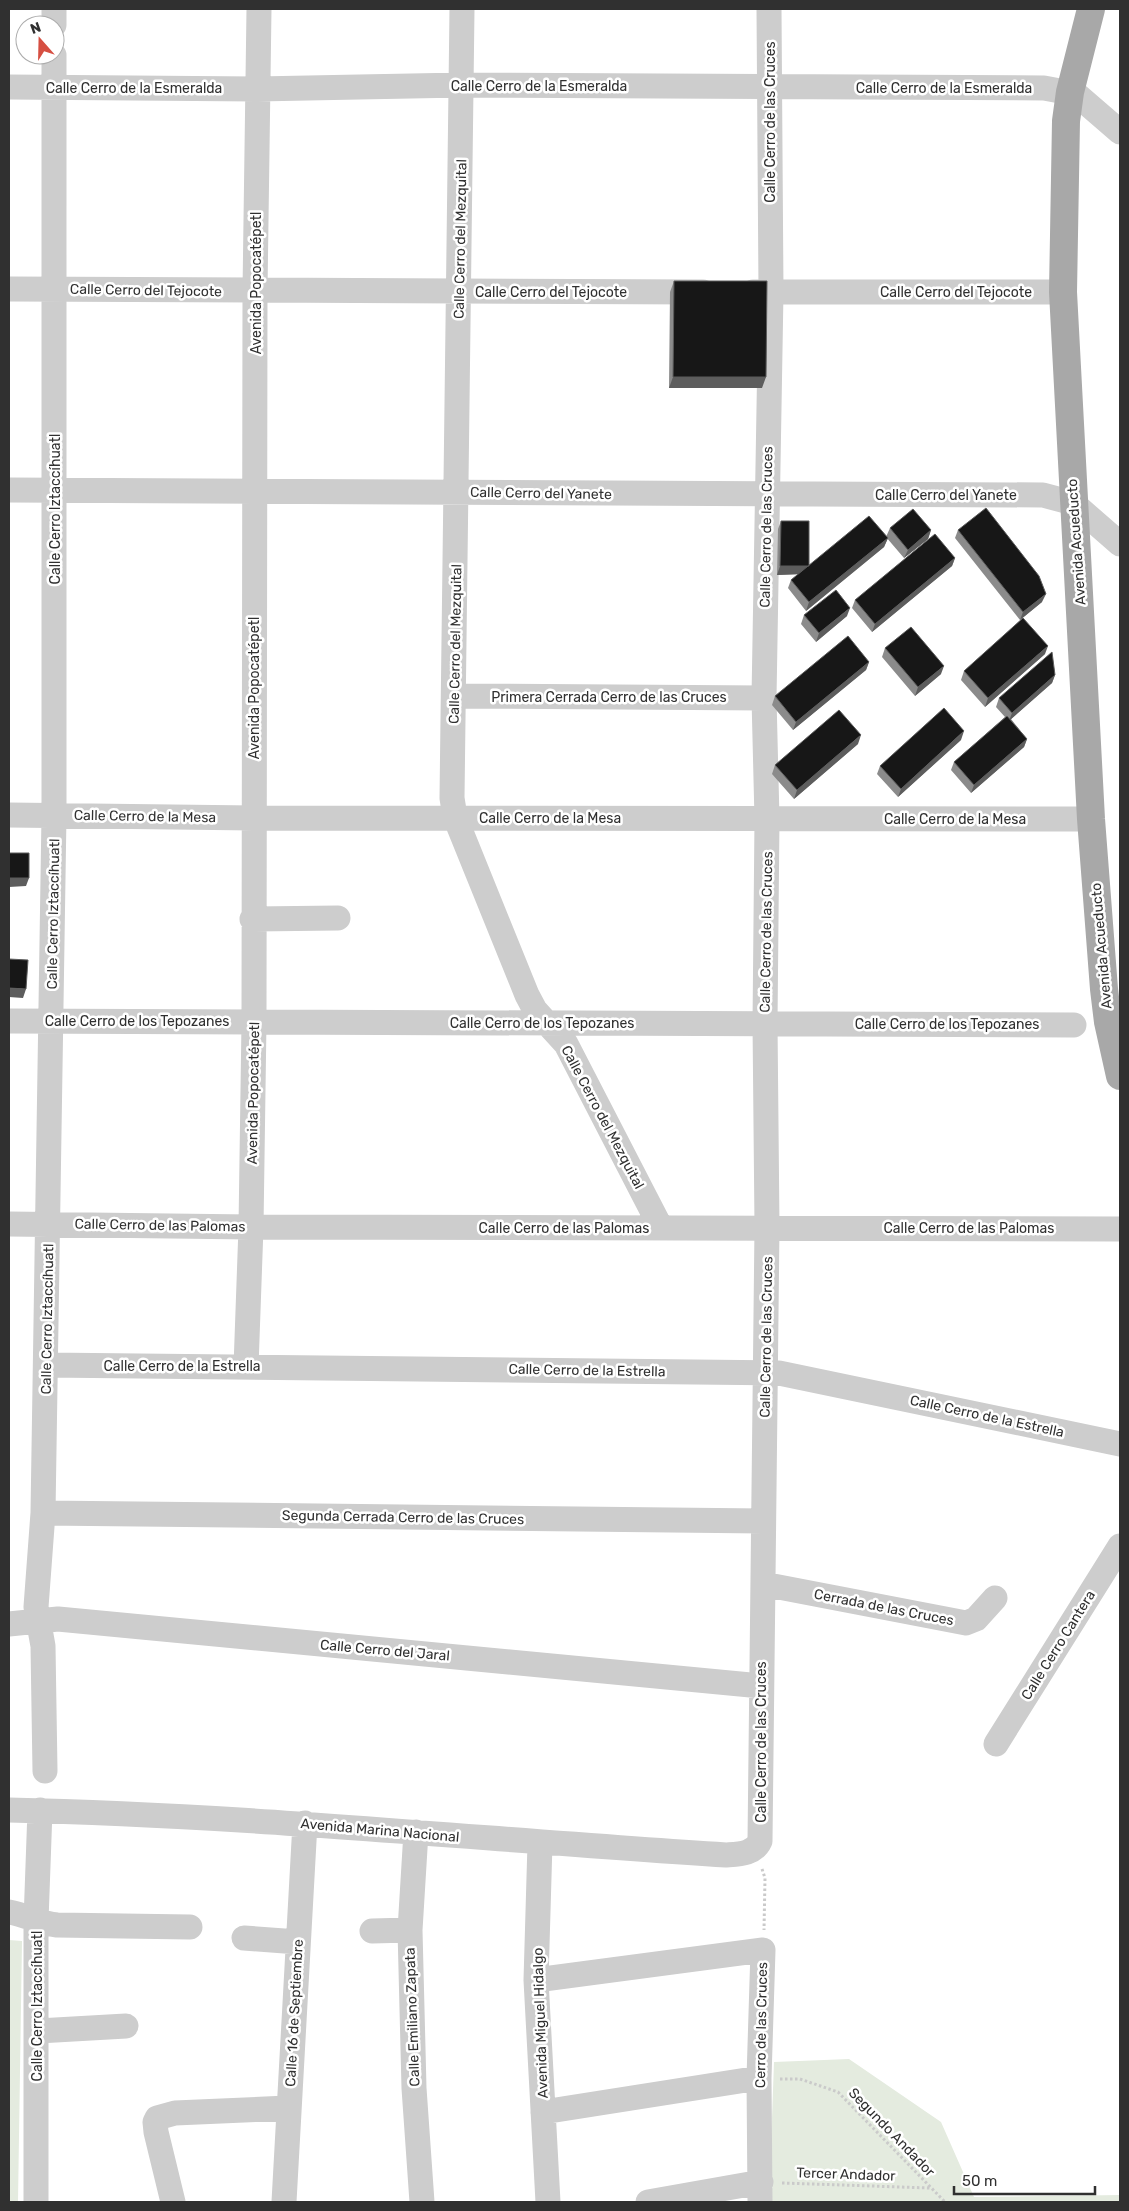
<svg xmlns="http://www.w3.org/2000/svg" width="1129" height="2211" font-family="Rubik,sans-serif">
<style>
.green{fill:#e4ebdf}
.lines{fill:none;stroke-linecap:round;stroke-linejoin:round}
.path{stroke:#cacaca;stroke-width:3;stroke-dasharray:2.5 2.5;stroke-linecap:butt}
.minor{stroke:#cdcdcd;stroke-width:25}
.major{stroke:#a8a8a8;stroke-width:28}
.wall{fill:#8b8b8b}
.shaded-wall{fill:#5d5d5d}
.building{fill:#171717;stroke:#5d5d5d}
.labels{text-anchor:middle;stroke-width:5;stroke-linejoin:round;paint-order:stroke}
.street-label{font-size:14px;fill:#303030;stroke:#fff}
</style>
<rect width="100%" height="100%" fill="#fff"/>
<path class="green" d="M9 1940 22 1941 18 2202H9Z
M849 2059 941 2122 974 2197 1120 2195V2202H769L774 2062Z"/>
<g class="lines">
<path class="path" d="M762 1869 765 1878 764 1930
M780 2079H800L838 2092 945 2202
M782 2183 930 2188"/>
<path class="minor" d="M462 9 452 798 455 817 527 995 535 1010 566 1044 661 1228
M54 25V9
M9 87 257 89 462 85 1044 88 1076 94 1120 132
M9 289 703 292
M753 292H1063
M9 490 1043 495 1073 503 1120 544
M454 696 764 698
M9 815 254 818 1091 819
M252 919 338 918
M9 1021 1074 1025
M9 1224 251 1227 1120 1229
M46 1365 779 1373 1120 1444
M246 1367 251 1227 254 1022 255 291 259 9
M43 1513 763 1521
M763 1584 966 1623 976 1619 995 1598
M9 1624 58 1619 761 1686
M996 1744 1120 1546
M45 1771 43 1646 36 1607 43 1513 54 815V55
M9 1810C248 1815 487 1840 726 1855 739 1854 754 1854 760 1841L767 1227 765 1023 767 819 764 698 771 292 769 9
M416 1832 410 1930 414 2088 422 2202
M540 1843 536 1980 548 2202
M9 1912C26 1915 40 1923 57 1925L190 1927
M372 1931 410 1930
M244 1938 298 1942
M536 1980 763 1950 759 2078 760 2202
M38 2031 126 2026
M543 2112 759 2078
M36 2202V1921L40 1810
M173 2202 156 2132 155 2122 157 2118 175 2113 288 2108
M284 2202 305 1823
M648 2202 761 2182"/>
<path class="major" d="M1091 9 1070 92 1066 121 1063 292 1091 819 1104 989 1108 1022 1120 1076"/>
</g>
<path class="wall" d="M674 281 762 388H669L670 292Z
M781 521 809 566 888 538 884 547 806 611 788 588 791 580 798 574 777 575 778 529Z
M890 528 931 530 928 539 904 558 886 537Z
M958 530 1042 602 1020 620 955 538Z
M955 558 952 566 872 632 852 608 855 600Z
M804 615 847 616 816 642 801 624Z
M885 648 941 674 915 696 882 657Z
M1045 654 985 707 961 680 964 671Z
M869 662 866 670 793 730 772 705 775 696Z
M1055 675 1052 683 1011 719 1027 739 1024 747 971 793 951 770 954 762 1005 717 996 707 999 698Z
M961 740 898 797 877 774 880 766Z
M858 744 794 799 772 774 775 765Z"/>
<path class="shaded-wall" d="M673 377H766L762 388H669Z
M931 530 928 539 904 558 908 550Z
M888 538 884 547 806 611 809 602Z
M955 558 952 566 872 632 875 624Z
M780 566H809L805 574 777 575Z
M1046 594 1042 602 1020 620 1023 612Z
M850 608 847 616 816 642 819 633Z
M1048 646 1045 654 985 707 988 698Z
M869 662 866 670 793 730 796 722Z
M944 666 941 674 915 696 918 687Z
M1055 675 1052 683 1009 721 1012 713Z
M964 731 961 740 898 797 901 789Z
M861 735 858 744 794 799 797 790Z
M1027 739 1024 747 971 793 974 785Z
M9 878H29L26 886 9 887Z
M9 988 26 989 23 998 9 997Z"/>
<path class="building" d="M674 281H767L766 377H673Z
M986 508 1039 576 1046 594 1023 612 958 530Z
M913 509 931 530 908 550 890 528Z
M869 516 888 538 809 602 791 580Z
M781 521H809V566H780Z
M935 534 955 558 875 624 855 600Z
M836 590 850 608 819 633 804 615Z
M1023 618 1048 646 988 698 964 671Z
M911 627 944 666 918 687 885 648Z
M848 636 869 662 796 722 775 696Z
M1052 652 1055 675 1012 713 999 698Z
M944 708 964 731 901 789 880 766Z
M839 710 861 735 797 790 775 765Z
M1007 716 1027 739 974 785 954 762Z
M9 853H29V878H9Z
M9 959 28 960 26 989 9 988Z"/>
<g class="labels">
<g class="street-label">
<text x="539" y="91">Calle Cerro de la Esmeralda</text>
<text x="134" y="93">Calle Cerro de la Esmeralda</text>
<text x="944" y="93">Calle Cerro de la Esmeralda</text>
<text transform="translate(770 122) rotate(-90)" y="5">Calle Cerro de las Cruces</text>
<text transform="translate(460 239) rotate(-89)" y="5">Calle Cerro del Mezquital</text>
<text transform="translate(256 283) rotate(-90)" y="5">Avenida Popocatépetl</text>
<text transform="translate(146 290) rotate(1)" y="5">Calle Cerro del Tejocote</text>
<text x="551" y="297">Calle Cerro del Tejocote</text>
<text x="956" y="297">Calle Cerro del Tejocote</text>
<text transform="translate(541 493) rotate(1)" y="5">Calle Cerro del Yanete</text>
<text x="946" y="500">Calle Cerro del Yanete</text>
<text transform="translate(55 509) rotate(-90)" y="5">Calle Cerro Iztaccíhuatl</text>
<text transform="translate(766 527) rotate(-89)" y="5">Calle Cerro de las Cruces</text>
<text transform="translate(1076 542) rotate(-94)" y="5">Avenida Acueducto</text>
<text transform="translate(455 644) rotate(-89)" y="5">Calle Cerro del Mezquital</text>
<text transform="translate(254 688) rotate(-90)" y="5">Avenida Popocatépetl</text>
<text x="609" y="702">Primera Cerrada Cerro de las Cruces</text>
<text transform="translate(145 816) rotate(1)" y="5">Calle Cerro de la Mesa</text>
<text x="550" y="823">Calle Cerro de la Mesa</text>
<text x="955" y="824">Calle Cerro de la Mesa</text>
<text transform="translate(53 914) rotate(-89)" y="5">Calle Cerro Iztaccíhuatl</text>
<text transform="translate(766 932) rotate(-89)" y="5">Calle Cerro de las Cruces</text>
<text transform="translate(1101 946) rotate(-95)" y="5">Avenida Acueducto</text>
<text x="137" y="1026">Calle Cerro de los Tepozanes</text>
<text x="542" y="1028">Calle Cerro de los Tepozanes</text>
<text x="947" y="1029">Calle Cerro de los Tepozanes</text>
<text transform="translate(253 1093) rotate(-89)" y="5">Avenida Popocatépetl</text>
<text transform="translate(603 1117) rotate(62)" y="5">Calle Cerro del Mezquital</text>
<text transform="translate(160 1225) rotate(1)" y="5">Calle Cerro de las Palomas</text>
<text x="564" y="1233">Calle Cerro de las Palomas</text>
<text x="969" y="1233">Calle Cerro de las Palomas</text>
<text transform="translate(47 1319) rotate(-89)" y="5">Calle Cerro Iztaccíhuatl</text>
<text transform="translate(766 1337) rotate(-89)" y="5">Calle Cerro de las Cruces</text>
<text x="182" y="1371">Calle Cerro de la Estrella</text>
<text transform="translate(587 1370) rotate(1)" y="5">Calle Cerro de la Estrella</text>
<text transform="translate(987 1416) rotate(12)" y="5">Calle Cerro de la Estrella</text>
<text transform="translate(403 1517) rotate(1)" y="5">Segunda Cerrada Cerro de las Cruces</text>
<text transform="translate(884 1607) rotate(11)" y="5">Cerrada de las Cruces</text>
<text transform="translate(1058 1645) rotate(-58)" y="5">Calle Cerro Cantera</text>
<text transform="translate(385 1650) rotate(5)" y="5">Calle Cerro del Jaral</text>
<text transform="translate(761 1742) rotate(-90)" y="5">Calle Cerro de las Cruces</text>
<text transform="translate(380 1830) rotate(5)" y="5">Avenida Marina Nacional</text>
<text transform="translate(37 2006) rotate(-90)" y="5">Calle Cerro Iztaccíhuatl</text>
<text transform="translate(294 2013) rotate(-87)" y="5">Calle 16 de Septiembre</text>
<text transform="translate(412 2017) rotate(-92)" y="5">Calle Emiliano Zapata</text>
<text transform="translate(540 2023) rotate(-92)" y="5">Avenida Miguel Hidalgo</text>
<text transform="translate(761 2025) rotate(-89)" y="5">Cerro de las Cruces</text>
<text transform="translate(892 2132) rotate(46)" y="5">Segundo Andador</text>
<text transform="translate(846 2174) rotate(2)" y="5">Tercer Andador</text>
</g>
</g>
<rect width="1129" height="2211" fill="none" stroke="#303030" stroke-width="20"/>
<g transform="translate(40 40) rotate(340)"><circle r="24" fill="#ffffff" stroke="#acacac"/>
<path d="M0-4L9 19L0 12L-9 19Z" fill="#d64f42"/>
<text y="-8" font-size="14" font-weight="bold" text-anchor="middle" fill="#303030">N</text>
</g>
<path d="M954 2186v8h141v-8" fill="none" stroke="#303030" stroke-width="2.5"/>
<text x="962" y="2186" font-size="15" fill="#303030" stroke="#ffffff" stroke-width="4" paint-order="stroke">50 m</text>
</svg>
